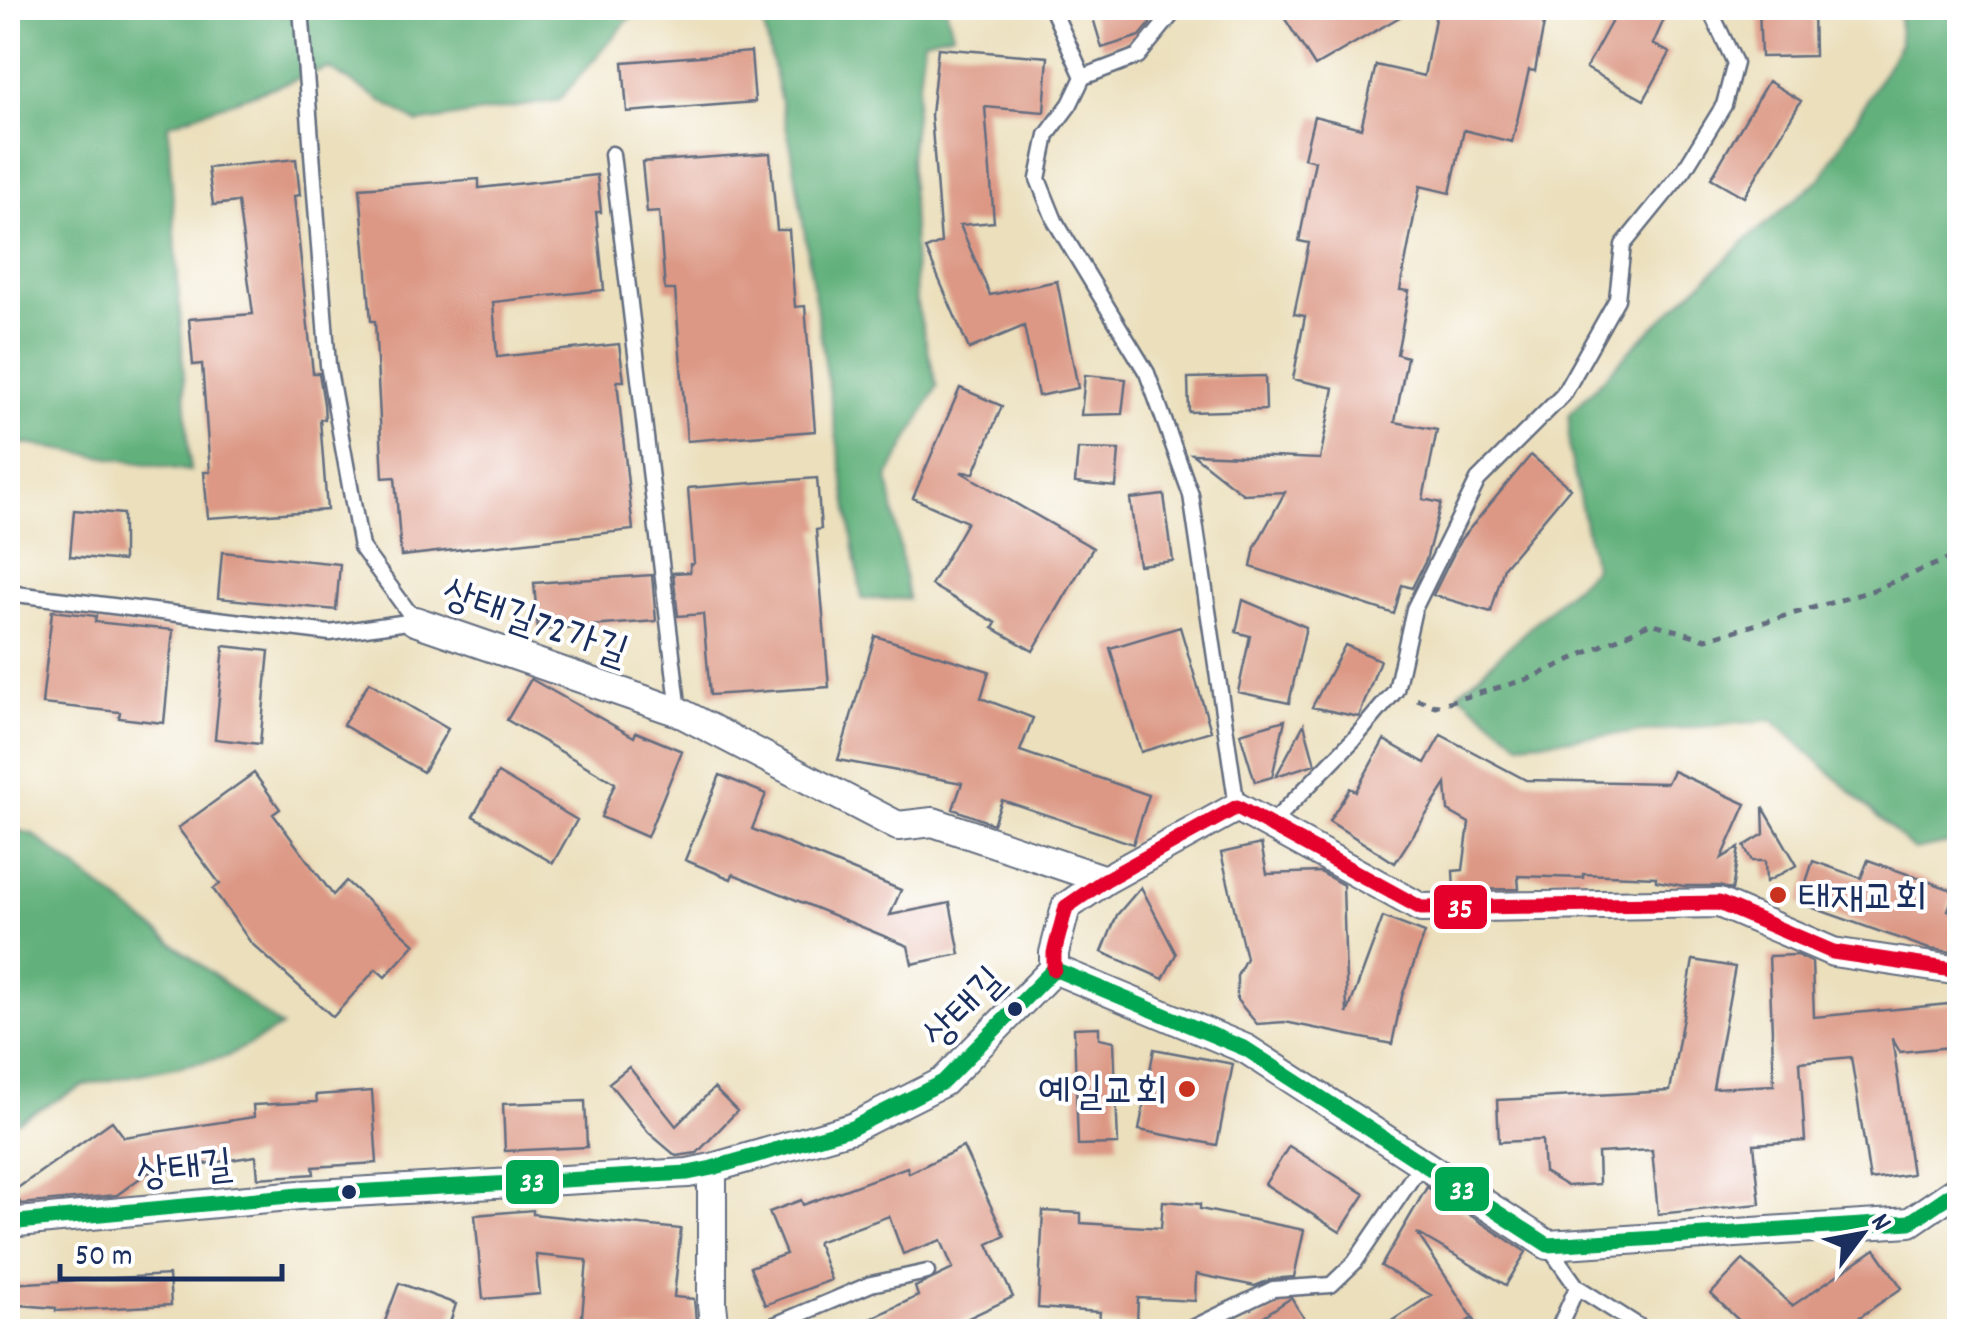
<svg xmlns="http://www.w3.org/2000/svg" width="1967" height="1339" font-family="Dekko,'Poor Story',sans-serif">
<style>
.forest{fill:#62b17b;stroke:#3e706c;stroke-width:2.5}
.building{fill:#dc9884}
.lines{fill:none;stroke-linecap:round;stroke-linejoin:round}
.service-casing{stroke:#646d7f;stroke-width:19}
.minor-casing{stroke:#646d7f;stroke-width:32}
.path{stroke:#646d7f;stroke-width:5;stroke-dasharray:8 8;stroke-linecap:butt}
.service{stroke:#fff;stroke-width:14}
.minor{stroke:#fff;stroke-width:28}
.bus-1-casing{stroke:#fff;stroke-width:22}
.bus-2-casing{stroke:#fff;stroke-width:22}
.bus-1{stroke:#00a651;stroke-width:15}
.bus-2{stroke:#e4002b;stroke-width:15}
.poi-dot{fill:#c8321e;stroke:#fff;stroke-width:4}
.bus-dot{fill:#1b2f5e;stroke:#fff;stroke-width:4}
.labels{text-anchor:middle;stroke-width:8;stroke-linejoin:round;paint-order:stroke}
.street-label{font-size:40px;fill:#1b2f5e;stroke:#fff}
.poi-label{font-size:40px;fill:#1b2f5e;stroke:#fff;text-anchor:start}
.line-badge{stroke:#fff;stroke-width:4}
.badge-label{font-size:28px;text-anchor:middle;font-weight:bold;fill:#fff}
</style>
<rect width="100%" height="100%" fill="#fff"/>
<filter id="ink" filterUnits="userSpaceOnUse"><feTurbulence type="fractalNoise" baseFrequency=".01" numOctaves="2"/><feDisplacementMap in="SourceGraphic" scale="20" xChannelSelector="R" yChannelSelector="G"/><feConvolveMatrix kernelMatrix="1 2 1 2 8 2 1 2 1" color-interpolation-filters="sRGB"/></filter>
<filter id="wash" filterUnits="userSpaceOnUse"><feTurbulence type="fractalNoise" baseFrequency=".0048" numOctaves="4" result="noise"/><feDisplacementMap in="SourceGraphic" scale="40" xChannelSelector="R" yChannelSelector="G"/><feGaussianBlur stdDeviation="2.25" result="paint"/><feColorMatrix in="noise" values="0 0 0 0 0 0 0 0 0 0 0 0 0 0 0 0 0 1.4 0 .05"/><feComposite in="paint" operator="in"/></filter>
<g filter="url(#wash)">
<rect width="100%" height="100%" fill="#ebdfbc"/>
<path class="forest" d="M8 8H661L629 19 559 100 418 123 328 68 168 124 190 471 8 441Z
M760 8H946L953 33 924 40 910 157 916 301 937 387 888 477 908 599H862L792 152Z
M1899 8H1960L1959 841 1914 850 1773 720 1520 743 1459 693 1594 568 1569 449V415L1635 345 1749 238 1822 177 1900 44Z
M8 828 32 834 281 1027 226 1057 85 1085 8 1126Z"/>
<g id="blocks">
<path class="building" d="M1090 8H1145L1150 24 1140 36 1102 48Z
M1278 8H1415L1315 66Z
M1437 8H1547L1535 71 1529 70 1512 142 1464 130 1450 193 1420 186 1400 290 1409 291 1397 354 1407 357 1395 422 1437 430 1423 499 1441 503 1426 560 1412 588 1402 585 1394 614 1251 567 1255 547 1285 492 1243 494 1192 454 1320 459 1334 388 1293 379 1305 316 1294 314 1309 243 1299 241 1315 161 1304 158 1314 116 1361 128 1376 65 1424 76Z
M1619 8H1669L1653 44 1670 53 1644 100 1586 68Z
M1759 8H1813L1814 56 1761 57Z
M938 48 1048 57 1044 112 985 107 994 222 960 225 990 295 1057 281 1078 388 1038 396 1024 326 969 349 926 249 941 243 931 115Z
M751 52 755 102 627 112 623 62Z
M1768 81 1801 101 1744 197 1711 178Z
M770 153 777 230H789L795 307 805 306 815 431 687 441 675 290H665L659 212 647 213 642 162Z
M296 159 300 195 294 196 313 373H319L324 404 325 419H320L327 510 208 518 204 472H210L202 364 193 365 189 319 253 314 238 202 213 205 208 168Z
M597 175 601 212H596L604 290 493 302 497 357 619 344 624 381H617L633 530 401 556 395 477 383 478 375 321H371L360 188 479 179V188Z
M1085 375 1126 379 1122 414 1081 415Z
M1265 376 1266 410 1189 412 1188 378Z
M960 388 1002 406 974 473 961 472 1093 548 1033 651 993 628 996 623 931 585 967 522 913 498Z
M1078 449 1119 450 1116 487 1075 483Z
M1531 455 1570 488 1504 567 1491 612 1433 595 1461 539Z
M817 478 821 529 816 530 829 687 710 695 703 614 678 616 673 573 690 572V564L694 563 688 488Z
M1164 495 1173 561 1139 565 1130 499Z
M74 510 123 514V561L70 556Z
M222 552 340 564 336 610 218 598Z
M652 575 656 621 538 630 534 583Z
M1243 600 1306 627 1289 703 1238 692 1250 636 1236 632Z
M52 611 96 616 95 622 173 630 164 723 119 718 120 712 42 704Z
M1180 627 1211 731 1141 752 1110 648Z
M875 636 989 671 981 698 1033 718 1020 751 1149 795 1133 844 1002 800 993 824 953 809 962 783 838 760Z
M1345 645 1380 660 1359 717 1312 707Z
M224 646 269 651 260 744 215 739Z
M531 679 634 737 636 732 682 751 647 837 601 817 615 783 507 720Z
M369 682 448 729 423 772 343 725Z
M1285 720 1272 777 1255 782 1240 733Z
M1304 724 1315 764 1276 776Z
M1441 735 1526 780 1667 783 1673 771 1746 804 1722 858 1739 848 1732 890 1719 886H1684L1656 881V877L1583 874V878L1518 876 1519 889 1454 890 1453 871 1463 870 1469 823 1448 811 1446 784 1395 863 1329 821 1350 788 1356 791 1384 740 1425 763Z
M254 773 280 809 273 814 333 895 346 881 415 944 385 977 376 969 333 1017 251 943 213 889 220 884 178 828Z
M498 773 577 820 553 863 473 816Z
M720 775 766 794 752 829 901 890 890 915 950 903 960 954 912 964 908 946 733 874 731 879 685 860Z
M1763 807 1797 865 1766 882 1765 861H1752L1744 846 1764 834Z
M1261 844 1267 874 1320 872 1343 885 1347 1014 1383 917 1425 933 1402 996 1392 1044 1285 1022 1257 1024 1237 1000V976L1246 958 1221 853Z
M1868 860 1955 891 1948 910 1960 915V953L1929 949 1799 903 1813 861 1861 878Z
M1141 887 1176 954 1163 979 1102 952 1117 915Z
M1797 955 1812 962 1814 1017 1960 1003V1046L1900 1052 1892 1038 1912 1174 1870 1180 1851 1057 1800 1062 1805 1141 1754 1144 1760 1204 1658 1214 1652 1150 1598 1153 1599 1184 1567 1186 1544 1172 1542 1140 1499 1142 1497 1100 1670 1091 1693 960 1735 967 1713 1088 1774 1085 1769 956Z
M1099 1027V1038L1114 1041 1118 1144 1078 1145 1074 1028Z
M1154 1049 1233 1064 1217 1145 1139 1130Z
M629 1067 676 1126 714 1088 737 1111 697 1153 676 1156 649 1133 609 1083Z
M372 1091 377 1163 313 1167 314 1174 258 1178 256 1156 147 1173 117 1195 21 1204 12 1192 112 1121 124 1137 254 1117 253 1105 317 1102 316 1095Z
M585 1101 587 1147 505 1151 503 1104Z
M1289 1146 1365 1194 1340 1232 1265 1184Z
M963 1147 1005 1236 988 1244 1013 1297 939 1332H843L918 1296 915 1287 953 1269 941 1240 903 1254 889 1216 817 1242 831 1280 765 1305 750 1267 786 1254 769 1212 801 1200 803 1205 907 1167 909 1173Z
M1427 1187 1526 1252 1506 1285 1417 1233 1475 1321 1471 1319 1451 1332H1375L1431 1295 1381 1266Z
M1163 1201 1200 1204V1209L1304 1230 1294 1277 1272 1279 1255 1286 1196 1274 1195 1301 1138 1298 1137 1324 1099 1322 1100 1312 1038 1308 1043 1211 1081 1213V1223L1161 1228Z
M533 1210V1214L681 1229 674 1297 694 1299 697 1332 581 1328 587 1260 536 1255 540 1294 483 1299 475 1215Z
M1875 1249 1902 1288 1838 1332H1751L1711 1294 1743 1260 1792 1306Z
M169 1275 171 1305 56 1311V1308L8 1304V1284Z
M399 1283 456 1304 447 1332H381Z
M1291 1298 1313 1332H1240Z"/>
</g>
</g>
<g filter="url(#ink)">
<use href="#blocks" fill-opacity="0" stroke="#646d7f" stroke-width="2.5"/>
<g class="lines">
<g class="service-casing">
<path id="service" d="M1052 8 1083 77
M1177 8 1138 56 1083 77 1070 104 1047 135 1038 179 1055 221 1147 373 1191 495 1237 807
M612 154 679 712
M8 593 330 633 415 621 361 547 328 365 301 8
M1270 825 1354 739 1396 690 1414 609 1478 480 1563 395 1617 299 1623 245 1684 170 1724 105 1735 63 1709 8
M1548 1246 1577 1287 1648 1332
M758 1332 871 1284 927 1272
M1184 1332 1273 1289 1331 1285 1355 1262 1422 1163
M1557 1332 1577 1287"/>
</g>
<g class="minor-casing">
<path id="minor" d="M415 621 679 712 898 826 933 822 1105 880
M1054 969V953L1066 907 1105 880 1237 807 1421 908 1719 903 1833 952 1960 971
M712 1168V1304L715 1332
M8 1223 299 1195 688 1173 712 1168 852 1128 943 1082 1054 969 1246 1049 1548 1245 1910 1222 1960 1188"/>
</g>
<path class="path" d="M1417 699 1435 706 1531 678 1651 623 1706 639 1871 591 1960 554"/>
<use href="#service" class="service"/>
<use href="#minor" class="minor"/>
<g class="bus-1-casing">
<path id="bus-1" d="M8 1223 299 1195 688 1173 712 1168 852 1128 943 1082 1054 969 1246 1049 1548 1245 1910 1222 1960 1188"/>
</g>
<g class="bus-2-casing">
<path id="bus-2" d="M1054 969V953L1066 907 1105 880 1237 807 1421 908 1719 903 1833 952 1960 971"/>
</g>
<use href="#bus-1" class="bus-1"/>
<use href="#bus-2" class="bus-2"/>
</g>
</g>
<g class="poi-dot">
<circle cx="1778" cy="895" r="10"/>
<circle cx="1187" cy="1089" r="10"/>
</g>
<g class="bus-dot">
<circle cx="1015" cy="1009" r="9"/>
<circle cx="349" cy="1192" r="9"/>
</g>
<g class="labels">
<g class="street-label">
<text transform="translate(536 620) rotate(19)" y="14">상태길72가길</text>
<text transform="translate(962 1006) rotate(-45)" y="14">상태길</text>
<text transform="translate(184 1166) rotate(-6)" y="14">상태길</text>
</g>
<g class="poi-label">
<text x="1798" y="909">태재교회</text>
<text x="1167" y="1103" text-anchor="end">예일교회</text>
</g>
</g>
<g class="line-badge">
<rect x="1432" y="883" width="57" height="48" rx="10" fill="#e4002b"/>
<rect x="504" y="1158" width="57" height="48" rx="10" fill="#00a651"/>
<rect x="1433" y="1165" width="58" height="48" rx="10" fill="#00a651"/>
</g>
<g class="badge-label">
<text x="1460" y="917">35</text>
<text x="532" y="1191">33</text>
<text x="1462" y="1199">33</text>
</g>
<rect width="1967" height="1339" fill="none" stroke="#fff" stroke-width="40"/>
<g transform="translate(1862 1234) rotate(58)" stroke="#ffffff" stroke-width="8" paint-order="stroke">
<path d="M0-8L18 38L0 25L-18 38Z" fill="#1b2f5e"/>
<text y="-15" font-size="28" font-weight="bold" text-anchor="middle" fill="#1b2f5e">N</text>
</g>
<path d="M60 1264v15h222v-15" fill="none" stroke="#1b2f5e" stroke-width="5"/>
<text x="75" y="1264" font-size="30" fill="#1b2f5e" stroke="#ffffff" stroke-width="8" paint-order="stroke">50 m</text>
</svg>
